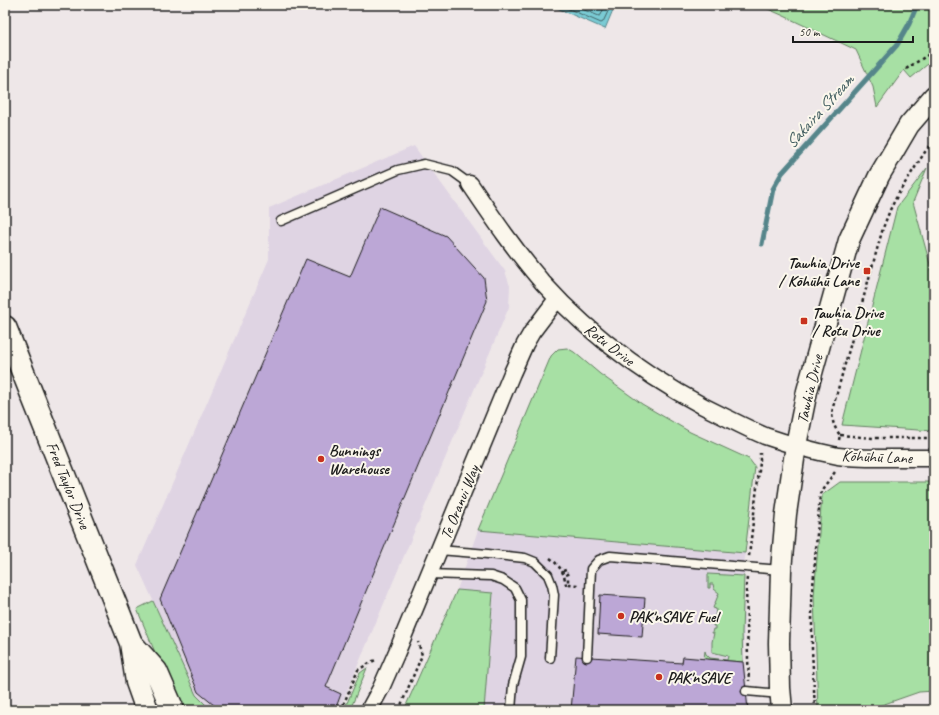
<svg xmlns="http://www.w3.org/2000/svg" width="939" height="715" font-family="Caveat,sans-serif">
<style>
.built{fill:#dfd4e3}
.green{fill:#a7e0a4;stroke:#627e60}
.water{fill:#7acbd4;stroke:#54858a}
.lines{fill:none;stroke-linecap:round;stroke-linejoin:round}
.shore{stroke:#426266;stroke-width:1}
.stream{stroke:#54858a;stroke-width:5}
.building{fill:#bca7d6;stroke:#1c1c1c}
.service-casing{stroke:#1c1c1c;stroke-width:11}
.minor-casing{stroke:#1c1c1c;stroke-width:19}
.tertiary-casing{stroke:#1c1c1c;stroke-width:23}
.secondary-casing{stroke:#1c1c1c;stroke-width:25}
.path{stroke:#1c1c1c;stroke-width:2.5;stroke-dasharray:3 3;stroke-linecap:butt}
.service{stroke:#fbf7ec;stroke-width:8}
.minor{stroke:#fbf7ec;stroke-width:16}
.tertiary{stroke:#fbf7ec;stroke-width:20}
.secondary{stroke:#fbf7ec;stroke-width:22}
.poi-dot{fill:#c8321e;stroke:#fbf7ec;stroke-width:1.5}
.labels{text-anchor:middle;stroke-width:4;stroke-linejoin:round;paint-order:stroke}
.poi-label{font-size:16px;font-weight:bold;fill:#1c1c1c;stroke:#fbf7ec;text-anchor:start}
.street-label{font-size:16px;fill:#1c1c1c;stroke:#fbf7ec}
.water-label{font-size:17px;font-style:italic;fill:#3d595c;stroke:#fbf7ec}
</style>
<rect width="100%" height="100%" fill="#eee7e8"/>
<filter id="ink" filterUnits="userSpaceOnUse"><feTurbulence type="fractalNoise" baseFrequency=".025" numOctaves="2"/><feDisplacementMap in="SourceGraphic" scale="8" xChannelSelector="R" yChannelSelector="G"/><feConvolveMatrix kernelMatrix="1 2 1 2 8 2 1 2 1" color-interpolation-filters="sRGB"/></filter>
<g filter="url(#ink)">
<path class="built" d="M414 146 505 271 510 286 509 307 339 710H211L196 695 137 565 269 259V208Z
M478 530 745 553 744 577V658L750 710H484L493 594 457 590Z"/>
<path class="green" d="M759 5H934V59L911 78 904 70 877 107 873 87 856 50 784 16Z
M927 168 913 202 934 279V431L842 425 897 207Z
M567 348 574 352 600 374 642 404 690 432 749 459 755 467 745 553 478 530 551 356 558 349Z
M840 482H934V691L919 692 876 707 875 710H818L814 596 822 495Z
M708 574 744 576 742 632 743 662 704 659 705 651 706 654 710 658 727 660 728 656 712 652V642L714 633H712L713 629H715V626H713L714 618 715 617 716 609 713 608 719 593 714 589 713 584H710V588H708Z
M457 590 493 593 484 710H404Z
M153 601 196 695 211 710H179L137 609Z
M367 668 350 710H344L360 673Z"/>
<path class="water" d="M550 5H615L605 29Z"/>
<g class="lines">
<path class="shore" d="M560 5 601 23 603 22 611 5
M572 5 599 16 601 15 605 5"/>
<path class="stream" d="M762 244 773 189 782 173 897 45 909 24 917 5"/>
</g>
<path class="building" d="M380 207 446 236 484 278 487 301 326 687 341 694 335 710H220L198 692 160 599 306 259 350 277Z
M600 595 645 598 642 637 598 634Z
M576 656 682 663 683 657 743 662 748 710H571Z
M531 707 558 709 570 710H531Z"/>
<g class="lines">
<g class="service-casing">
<path id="service" d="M281 221 398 170 424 164 452 171 470 184
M439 550 488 554 525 558 535 562 548 575 552 585 554 595 550 658
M429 574 491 576 503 580 515 588 521 600V657L513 685 511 710
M587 657 591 569 599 560 610 556 781 570
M746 691 781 694"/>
</g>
<g class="minor-casing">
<path id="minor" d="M470 184C493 218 516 252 543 283 594 340 661 387 729 419 741 425 753 431 765 436 788 444 813 451 838 456 852 458 866 458 880 458 898 458 916 458 934 458
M369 710 381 688 396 654 512 373 525 344 532 332 557 299"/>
</g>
<g class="tertiary-casing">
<path id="tertiary" d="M782 710 780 688 779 643 781 570 786 514 796 445 807 391 849 240 879 176 909 125 934 96"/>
</g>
<g class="secondary-casing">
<path id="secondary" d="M5 327 131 643 137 682 147 710
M131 643 156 671 173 710"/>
</g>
<path class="path" d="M906 69 934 51
M840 435 873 438H934
M839 440 840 435C833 426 831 418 833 407L883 228 890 210 898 194 925 152 934 140
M749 556 760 462V453
M550 558C560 566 564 572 566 585
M563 571 566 570 568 577V584L578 585
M747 578 746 587 748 658 749 681
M341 710 358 670 371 662 376 660
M399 710 422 655 418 642
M815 710 812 649V600L820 494 823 488 835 472"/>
<use href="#service" class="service"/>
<use href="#minor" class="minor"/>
<use href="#tertiary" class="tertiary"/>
<use href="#secondary" class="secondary"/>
</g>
</g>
<g class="poi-dot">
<rect x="863" y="267" width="8" height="8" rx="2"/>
<rect x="800" y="317" width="8" height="8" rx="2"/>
<circle cx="321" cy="459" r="4"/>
<circle cx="621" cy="616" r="4"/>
<circle cx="659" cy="677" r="4"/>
</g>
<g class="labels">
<g class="poi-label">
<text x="859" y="268" text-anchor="end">Tawhia Drive<tspan x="859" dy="18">/ Kōhūhū Lane</tspan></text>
<text x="812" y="318">Tawhia Drive<tspan x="812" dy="18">/ Rotu Drive</tspan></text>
<text x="329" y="456">Bunnings<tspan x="329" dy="18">Warehouse</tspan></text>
<text x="629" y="622">PAK'nSAVE Fuel</text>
<text x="667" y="683">PAK'nSAVE</text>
</g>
<g class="street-label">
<text transform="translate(610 344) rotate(38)" y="6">Rotu Drive</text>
<text transform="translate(809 389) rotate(-77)" y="6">Tawhia Drive</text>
<text transform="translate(877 456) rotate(2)" y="6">Kōhūhū Lane</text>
<text transform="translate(69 485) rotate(68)" y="6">Fred Taylor Drive</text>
<text transform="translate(459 502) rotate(-68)" y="6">Te Oranui Way</text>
</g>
<g class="water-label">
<text transform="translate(819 111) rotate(-48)" y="6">Sakaira Stream</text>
</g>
</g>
<rect width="939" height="715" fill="none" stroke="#fbf7ec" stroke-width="20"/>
<rect x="10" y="10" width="919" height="695" fill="none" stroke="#1c1c1c" stroke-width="1.5" filter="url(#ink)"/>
<path d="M793 36v6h120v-6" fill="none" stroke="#1c1c1c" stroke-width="2"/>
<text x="799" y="36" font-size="12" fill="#1c1c1c" stroke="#fbf7ec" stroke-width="3" paint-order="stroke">50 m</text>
</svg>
